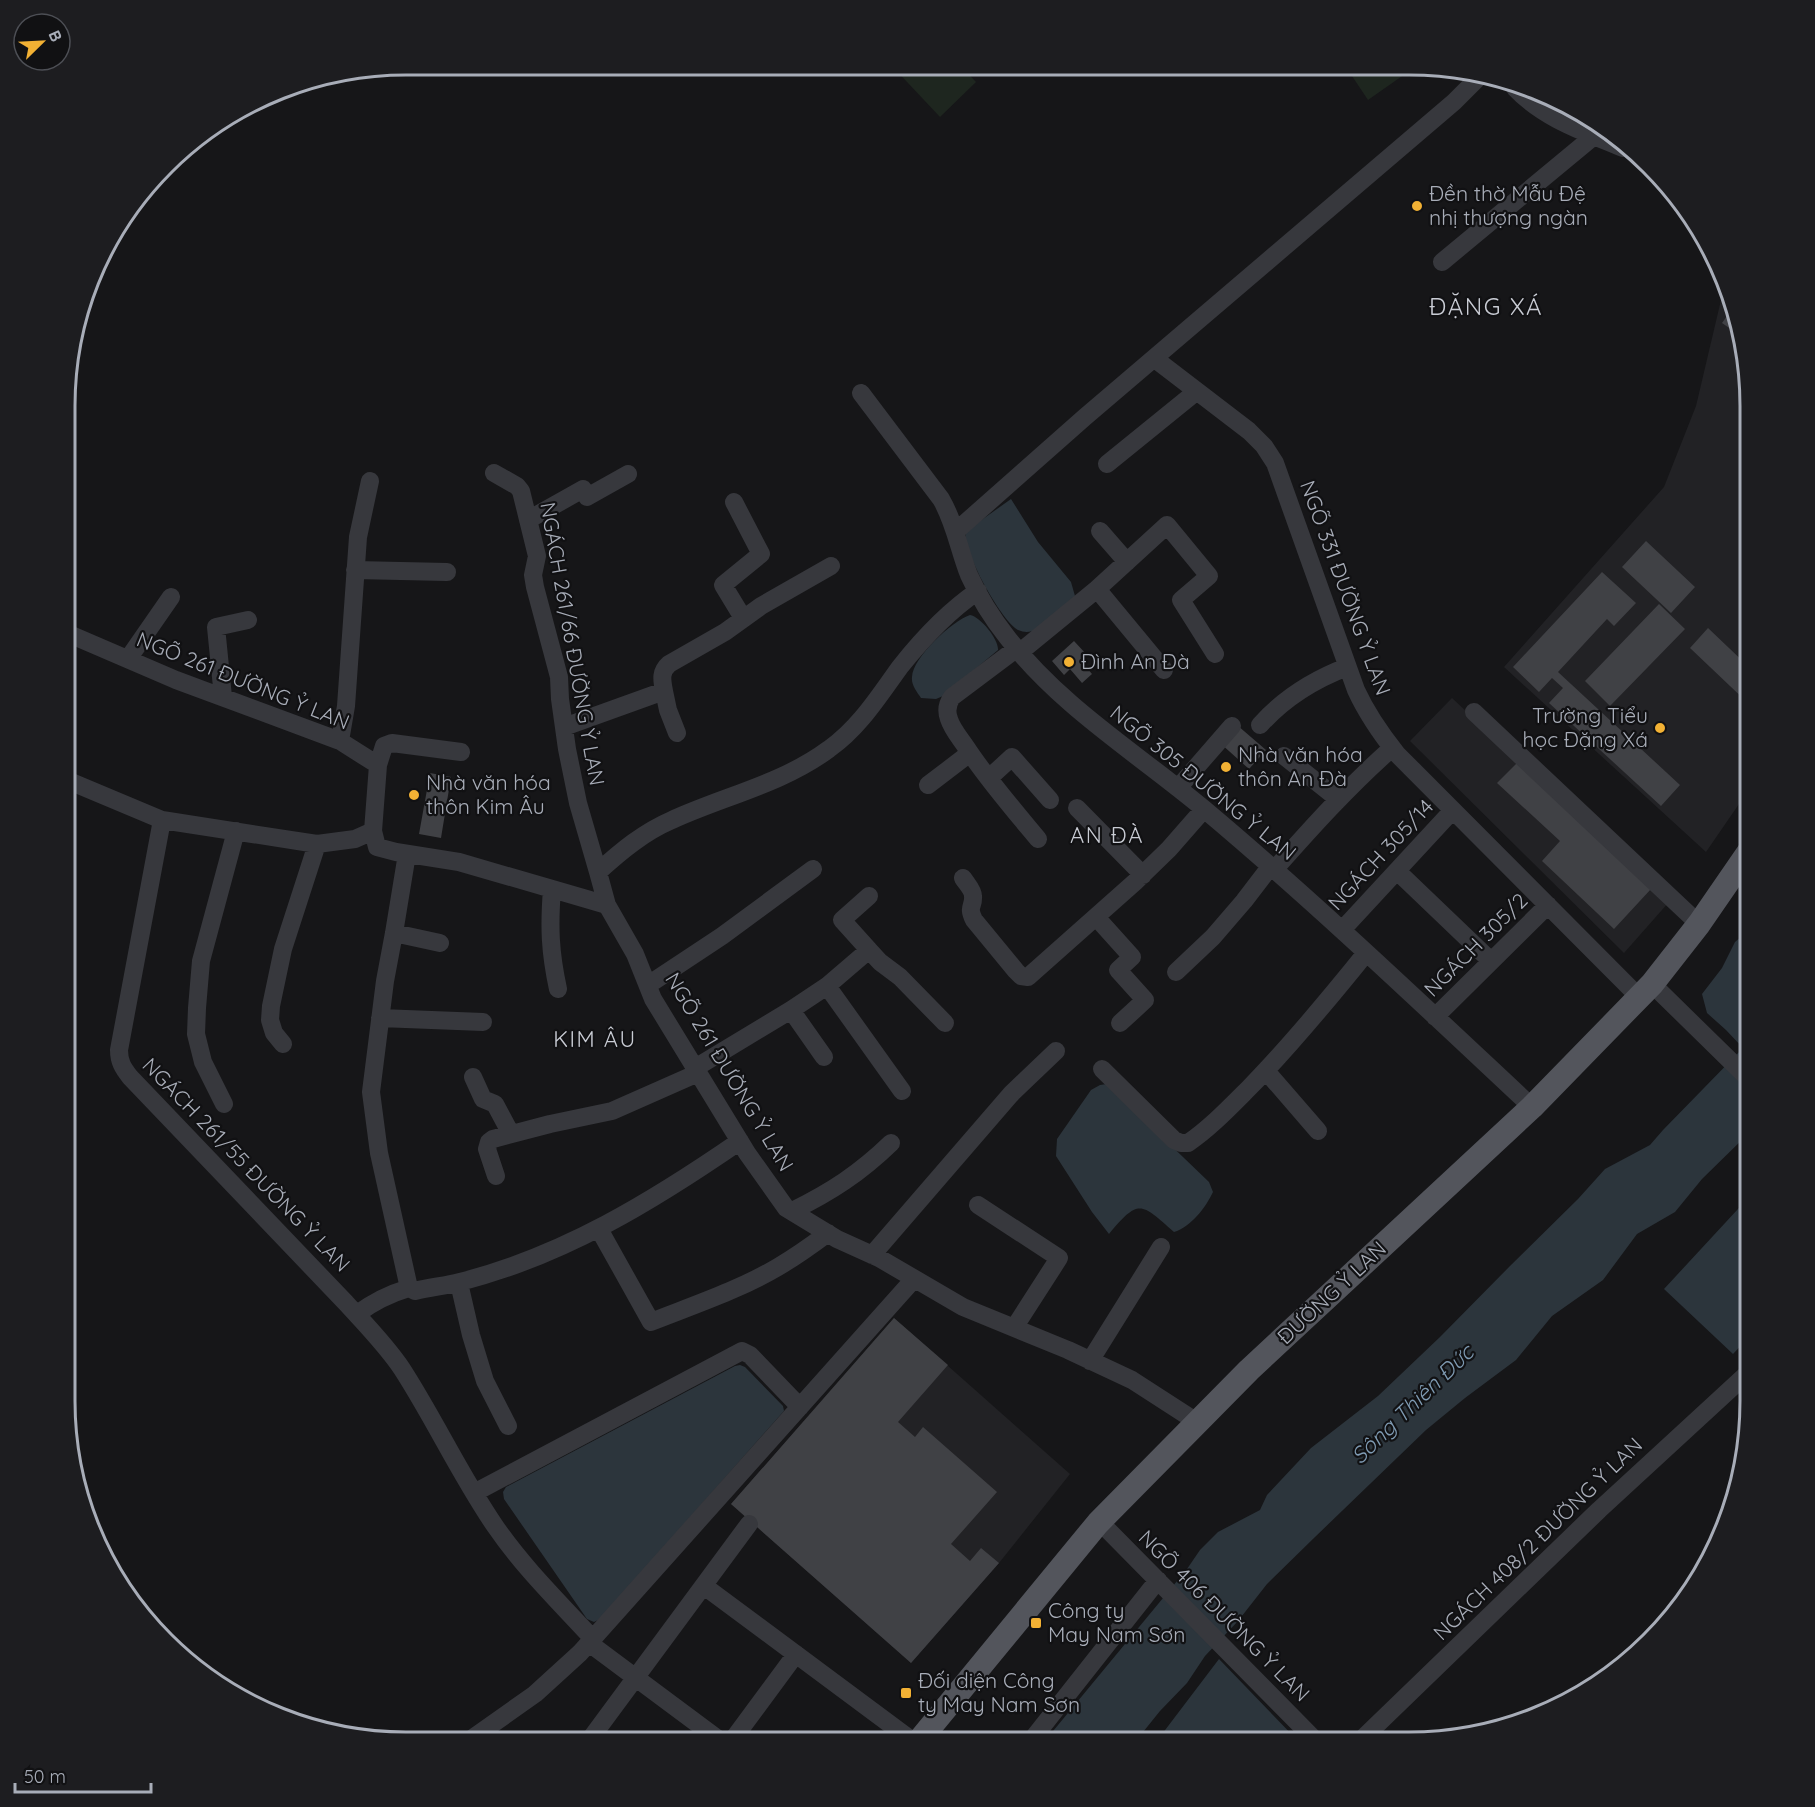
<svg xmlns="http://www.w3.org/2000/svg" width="1815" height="1807" font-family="Quicksand,sans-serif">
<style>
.built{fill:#222225}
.green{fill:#1e261f}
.water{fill:#2c353c}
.building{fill:#404145}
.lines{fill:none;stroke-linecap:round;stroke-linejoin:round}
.minor{stroke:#37383d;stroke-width:18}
.major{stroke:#53555c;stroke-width:24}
.poi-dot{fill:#f2b134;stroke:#111113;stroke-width:2}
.labels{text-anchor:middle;stroke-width:4.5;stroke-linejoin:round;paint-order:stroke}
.poi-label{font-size:21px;fill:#a8adb8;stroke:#111113;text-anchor:start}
.street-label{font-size:21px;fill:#a8adb8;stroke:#111113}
.neighbourhood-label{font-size:22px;letter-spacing:1.5px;fill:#c9ccd4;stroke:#111113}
.water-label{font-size:22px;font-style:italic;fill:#7f9bb3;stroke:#111113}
.quarter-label{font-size:24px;letter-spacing:1.5px;fill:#c9ccd4;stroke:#111113}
.rim{fill:none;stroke:#a8adb8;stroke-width:3}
</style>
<rect width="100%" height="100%" fill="#161618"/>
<path class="built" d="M1725 283 1732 296 1750 384V788L1706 852 1504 667 1664 487 1696 406Z
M1452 698 1669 902 1624 953 1410 741Z
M894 1318 1070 1474 999 1563 911 1663 731 1504Z"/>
<path class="green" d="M892 66H961L976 82 940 117Z
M1346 67H1415L1368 100Z"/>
<path class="water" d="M1011 499 1038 542 1071 582 1075 596 1037 630C1030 632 1025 633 1018 630 1002 622 961 549 966 531Z
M970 615C981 617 999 640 998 650L943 696 936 699 921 698C917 692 911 685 912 677 913 657 952 621 970 615Z
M1750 929V1132L1702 1179 1675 1212 1637 1234 1603 1280 1552 1316 1516 1360 1465 1398 1426 1430 1315 1537 1267 1584 1238 1621 1205 1656 1187 1683 1160 1711 1135 1742H1044L1187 1569 1200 1550 1218 1532 1260 1510 1267 1495 1311 1448 1378 1396 1440 1337 1510 1266 1578 1199 1605 1169 1650 1145 1663 1130 1743 1048 1726 1030 1707 1013 1702 994 1722 968 1735 942Z
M1107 1084 1209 1182 1213 1192C1206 1207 1191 1227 1174 1232 1141 1203 1139 1198 1109 1234L1092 1212 1056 1156 1057 1139 1091 1090 1100 1085Z
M1750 1196V1336L1733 1354 1664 1289Z
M740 1365 745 1367 783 1406 784 1411 600 1619 594 1622 587 1619 504 1499 503 1492 506 1487 735 1366Z
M1219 1659 1299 1742H1156Z"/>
<path class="building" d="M1734 306 1738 327 1735 332 1722 323Z
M1646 541 1695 587 1671 613 1622 567Z
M1602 572 1636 603 1614 626 1607 619 1558 672 1680 785 1661 806 1549 703 1563 688 1552 678 1539 692 1513 667Z
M1659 604 1685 629 1610 706 1585 681Z
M1708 628 1750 668V705L1690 648Z
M1074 641 1087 655 1080 660 1092 674 1082 683 1070 669 1064 675 1052 661Z
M1237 725 1266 750 1249 769 1220 743Z
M1517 763 1651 889 1614 929 1542 861 1560 841 1497 783Z
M430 773 451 777 441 838 419 834Z
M894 1318 948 1365 898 1422 915 1437 923 1427 997 1492 951 1544 970 1561 981 1548 999 1563 911 1663 731 1504Z"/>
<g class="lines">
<path class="minor" d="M1515 88C1544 119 1585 132 1623 148
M1442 262 1594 136
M1155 359 1249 431 1264 446 1275 463 1356 690C1367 714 1381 734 1397 754L1639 997
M861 393 941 499C955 523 959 550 969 575 979 597 992 618 1007 637 1061 707 1137 753 1204 809 1317 904 1424 1006 1532 1107
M1107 464 1197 391
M494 473 517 486 521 491 537 556 533 575 535 587 559 677 560 699 567 749 578 803 598 872
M734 502 761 554 723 585 743 618
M528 520 583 489 587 497 628 474
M1100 531 1127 562
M955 532 1085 417 1454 102 1480 76
M355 570 447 572
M1097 589 1164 670
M69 634 176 680 340 741 378 765 373 831 377 847 396 852 459 862 607 905 635 954 653 999 747 1153 786 1208 837 1239 879 1258 963 1307 1068 1350 1132 1380 1197 1422
M1016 649 952 697C947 704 946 711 949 719 952 729 960 738 966 747 987 779 1013 809 1038 839
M1020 652 1097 589 1167 525 1209 576 1181 600 1215 654
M128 659 171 597
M664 691 668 710 677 733
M223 697 216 627 248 620
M1474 712 1699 924
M1260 725C1285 697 1313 680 1347 667
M564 727 664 691C662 680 660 672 669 664L725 632 761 606 831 566
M340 741 346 706 358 537 370 481
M1284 756 1338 799
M378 765 384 746 392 743 461 752
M989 778 1012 757 1050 800
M69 781 162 820
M928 785 970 753
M1178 788 1232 726
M1077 808 1143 875
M373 831 355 839 317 844 162 820 119 1050C119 1062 123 1068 130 1077L346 1303C365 1324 386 1345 402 1369 435 1420 460 1475 495 1526 523 1567 559 1602 593 1639
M407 854 394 933 385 981 371 1092 379 1153 409 1288
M1274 870C1312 827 1349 786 1392 748
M1397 871 1491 961
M963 878C966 883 973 890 973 896 974 907 967 906 974 920L1016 971 1021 976 1028 977 1135 882 1169 849 1204 809
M552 889C549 927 550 952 558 989
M607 905 598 872C621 851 644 832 672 820 724 796 782 784 829 749 859 728 879 696 900 667 923 638 947 612 978 591
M1096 917 1132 957 1118 970 1145 1000 1120 1023
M1342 930 1453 810
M394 933 440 943
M869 950 842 920 869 896
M1176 972 1213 937 1244 901 1270 867
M1652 984 1750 1080
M648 985 722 936 813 869
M827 986 902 1091
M791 1010 824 1057
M1435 1017 1548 905
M380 1018 483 1022
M283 1044 274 1033 270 1020 271 1006 283 949 317 844
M695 1068 791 1010 827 986 869 950 880 962 900 977 945 1023
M1102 1069 1174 1140 1181 1143H1188C1210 1128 1230 1107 1249 1088 1291 1045 1329 999 1366 953
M1266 1071 1318 1131
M473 1077 483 1099 495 1104 511 1134
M224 1104 203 1062 196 1034 197 1008 201 961 236 831
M496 1176 487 1149 489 1142 493 1139 550 1124 612 1111 698 1073
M978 1205 1059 1258 1014 1328
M792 1211C831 1192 860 1173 891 1143
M599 1229 651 1322C694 1305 739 1290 778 1267 795 1257 812 1245 828 1233
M872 1255 1012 1093 1056 1051
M459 1283 471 1335 485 1381 508 1426
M357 1314C373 1302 389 1294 409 1288L415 1291C430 1287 445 1286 460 1282 563 1256 653 1201 740 1141
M1090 1361 1161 1247
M474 1493 742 1351 750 1355 800 1407
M1099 1521 1317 1742
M704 1586 914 1742
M589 1643 722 1742
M467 1742 535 1694 580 1653 914 1279
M588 1742 749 1524
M731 1742 796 1654
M1030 1742 1158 1580
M1359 1742 1599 1510 1750 1371"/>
<path class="major" d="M918 1742 1098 1523 1249 1370 1532 1107 1652 984 1699 924 1750 850"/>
</g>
<g class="poi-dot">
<circle cx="1417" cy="206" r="6"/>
<circle cx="1069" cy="662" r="6"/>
<circle cx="1660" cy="728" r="6"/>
<circle cx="1226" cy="767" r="6"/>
<circle cx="414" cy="795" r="6"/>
<rect x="1030" y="1617" width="12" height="12" rx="3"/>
<rect x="900" y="1687" width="12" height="12" rx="3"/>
</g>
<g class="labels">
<g class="poi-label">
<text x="1429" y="201">Đền thờ Mẫu Đệ<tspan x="1429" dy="24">nhị thượng ngàn</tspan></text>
<text x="1081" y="669">Đình An Đà</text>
<text x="1648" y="723" text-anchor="end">Trường Tiểu<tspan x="1648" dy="24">học Đặng Xá</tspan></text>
<text x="1238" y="762">Nhà văn hóa<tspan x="1238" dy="24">thôn An Đà</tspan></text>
<text x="426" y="790">Nhà văn hóa<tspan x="426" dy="24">thôn Kim Âu</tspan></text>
<text x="1048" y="1618">Công ty<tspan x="1048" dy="24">May Nam Sơn</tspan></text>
<text x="918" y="1688">Đối diện Công<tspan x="918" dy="24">ty May Nam Sơn</tspan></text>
</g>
<g class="street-label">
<text transform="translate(1345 588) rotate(70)" y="7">NGÕ 331 ĐƯỜNG Ỷ LAN</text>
<text transform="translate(572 644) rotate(80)" y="7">NGÁCH 261/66 ĐƯỜNG Ỷ LAN</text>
<text transform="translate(243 681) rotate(22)" y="7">NGÕ 261 ĐƯỜNG Ỷ LAN</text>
<text transform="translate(1203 783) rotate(39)" y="7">NGÕ 305 ĐƯỜNG Ỷ LAN</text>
<text transform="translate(1381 855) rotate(-47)" y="7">NGÁCH 305/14</text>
<text transform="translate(1476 945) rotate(-45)" y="7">NGÁCH 305/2</text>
<text transform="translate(729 1072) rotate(59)" y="7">NGÕ 261 ĐƯỜNG Ỷ LAN</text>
<text transform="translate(246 1165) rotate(46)" y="7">NGÁCH 261/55 ĐƯỜNG Ỷ LAN</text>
<text transform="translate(1332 1293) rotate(-43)" y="7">ĐƯỜNG Ỷ LAN</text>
<text transform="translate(1538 1539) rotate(-44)" y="7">NGÁCH 408/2 ĐƯỜNG Ỷ LAN</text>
<text transform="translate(1224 1616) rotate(45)" y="7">NGÕ 406 ĐƯỜNG Ỷ LAN</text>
</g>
<g class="neighbourhood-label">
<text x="1107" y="843">AN ĐÀ</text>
<text x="595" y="1047">KIM ÂU</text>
</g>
<g class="water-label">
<text transform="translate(1412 1404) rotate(-44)" y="8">Sông Thiên Đức</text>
</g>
<g class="quarter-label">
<text x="1486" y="315">ĐẶNG XÁ</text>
</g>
</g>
<path d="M0 0H1815V1807H0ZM406 75H1409A331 331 0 0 1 1740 406V1401A331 331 0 0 1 1409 1732H406A331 331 0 0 1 75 1401V406A331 331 0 0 1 406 75Z" fill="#1d1d20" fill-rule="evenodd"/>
<path class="rim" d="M406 75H1409A331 331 0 0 1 1740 406V1401A331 331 0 0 1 1409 1732H406A331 331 0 0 1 75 1401V406A331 331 0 0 1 406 75Z"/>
<g transform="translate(42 42) rotate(66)"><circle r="28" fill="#111113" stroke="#4d4f55" stroke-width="1.5"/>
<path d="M0-4.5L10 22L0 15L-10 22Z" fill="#f2b134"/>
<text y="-9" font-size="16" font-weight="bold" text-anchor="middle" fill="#a8adb8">B</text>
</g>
<path d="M15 1783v9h136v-9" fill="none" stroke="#a8adb8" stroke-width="3"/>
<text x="24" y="1783" font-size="18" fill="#a8adb8" stroke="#111113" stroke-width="4.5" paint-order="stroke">50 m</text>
</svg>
